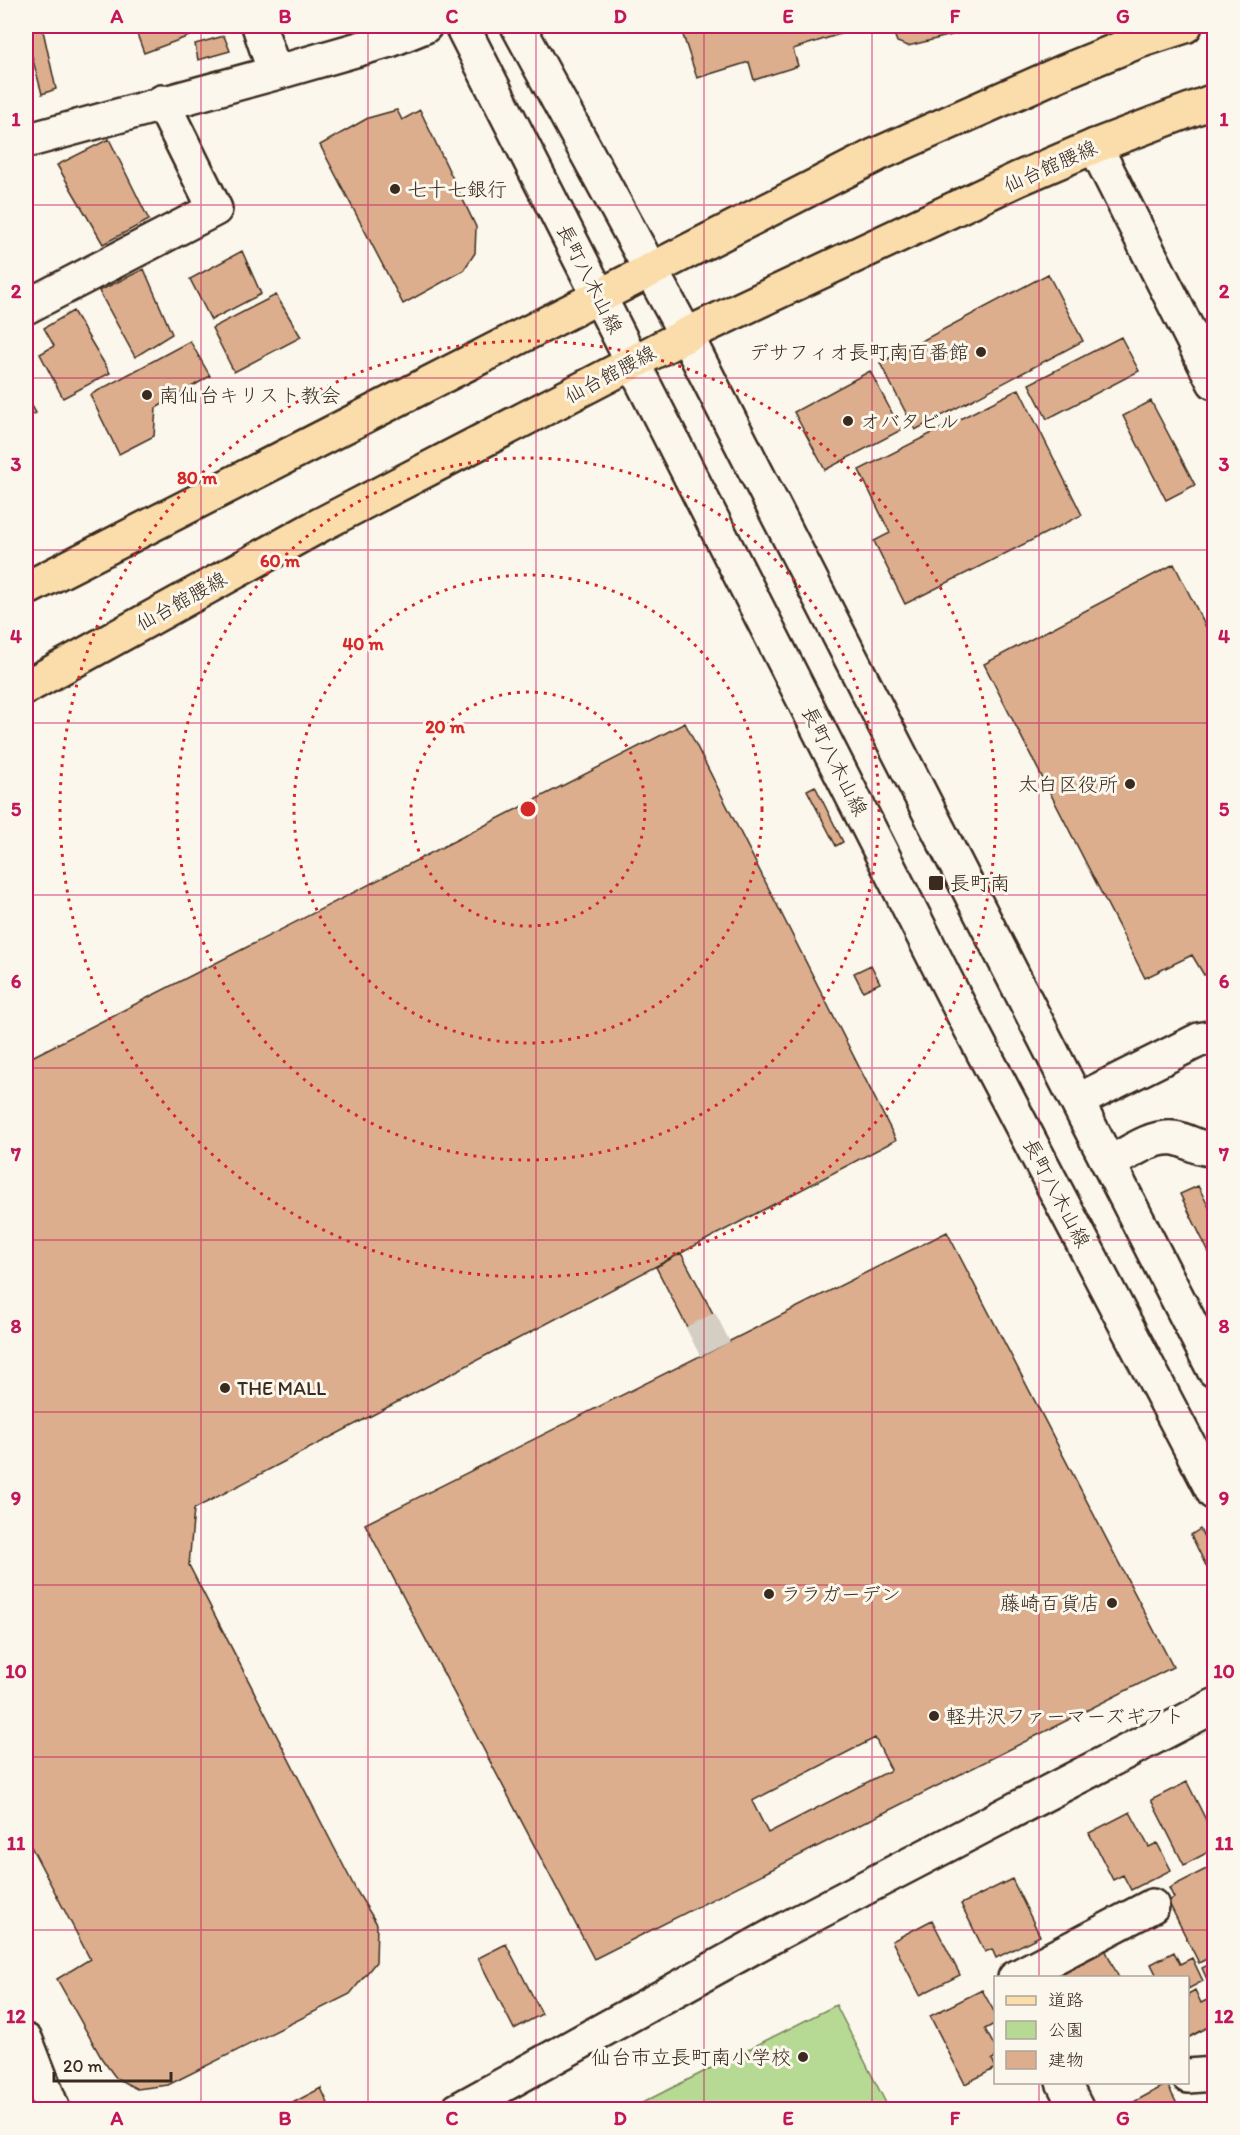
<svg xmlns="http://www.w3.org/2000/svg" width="1240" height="2135" font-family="Itim,'Klee One',sans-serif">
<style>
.green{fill:#b6da94;stroke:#788259;stroke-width:1.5}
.building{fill:#dcae8e;stroke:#3b2a1e;stroke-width:1.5;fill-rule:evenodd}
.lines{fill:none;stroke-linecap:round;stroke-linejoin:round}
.minor-tunnel{stroke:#d5cec3;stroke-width:33;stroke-dasharray:33 16;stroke-linecap:butt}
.minor-casing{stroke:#3b2a1e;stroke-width:38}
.major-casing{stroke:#3b2a1e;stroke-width:38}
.minor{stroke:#fbf7ec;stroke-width:33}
.major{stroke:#faddab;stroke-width:33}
.grid{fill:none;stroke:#c2185b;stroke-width:1.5;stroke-opacity:0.55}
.ring{fill:none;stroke:#d62828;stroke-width:3;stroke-dasharray:3 6}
.poi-dot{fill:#3b2a1e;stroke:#fbf7ec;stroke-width:2}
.labels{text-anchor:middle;stroke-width:6;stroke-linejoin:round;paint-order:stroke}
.street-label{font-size:20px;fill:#3b2a1e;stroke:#fbf7ec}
.poi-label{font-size:20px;fill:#3b2a1e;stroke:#fbf7ec;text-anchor:start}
.centre{fill:#d62828;stroke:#fbf7ec;stroke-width:3}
.ring-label{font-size:18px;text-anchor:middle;font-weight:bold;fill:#d62828;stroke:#fbf7ec;stroke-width:6;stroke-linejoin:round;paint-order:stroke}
.neatline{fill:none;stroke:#c2185b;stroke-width:2}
.grid-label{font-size:20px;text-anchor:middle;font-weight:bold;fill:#c2185b}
</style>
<rect width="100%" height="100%" fill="#fbf7ec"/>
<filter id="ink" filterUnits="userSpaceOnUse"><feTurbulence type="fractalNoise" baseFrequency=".0167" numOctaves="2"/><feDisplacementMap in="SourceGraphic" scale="12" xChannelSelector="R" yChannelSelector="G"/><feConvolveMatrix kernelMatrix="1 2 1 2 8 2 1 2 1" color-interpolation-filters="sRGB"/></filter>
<g filter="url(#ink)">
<path class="green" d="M836 2005 889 2109H630Z"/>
<path class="building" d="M42 26 56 89 42 94 26 34V30Z
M134 26H216L144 53Z
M680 26H858L859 28 793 49 798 66 754 80 749 62 697 78Z
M891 26H988L908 46 897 42Z
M224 36 230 51 198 60 195 44Z
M397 110 402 120 420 110 476 227 475 253 463 271 403 304 320 145 368 118Z
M109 139 149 220 103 244 57 165Z
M242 251 261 294 211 320 190 279Z
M144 269 172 334 135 357 99 291Z
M1048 274 1083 341 915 430 880 363Z
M276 295 301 337 234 372 212 328Z
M73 311 110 373 63 398 40 354 54 346 44 328Z
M1121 337 1139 371 1047 419 1029 384Z
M190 341 210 376 156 408 154 436 119 454 90 395Z
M870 371 901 430 825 470 794 412Z
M1019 389 1082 515 905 604 874 541 890 533 859 470Z
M26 395 36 413 26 418Z
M1151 401 1195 485 1166 500 1123 416Z
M1174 564 1214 643V971L1204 975 1192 955 1145 978 984 664Z
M685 723 896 1140 194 1509 189 1565 356 1890 377 1924 376 1962 350 1994 168 2085 137 2089 116 2078 102 2059 57 1979 90 1959 26 1837V1060Z
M815 786 843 842 836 846 807 790Z
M871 965 880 983 863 991 854 973Z
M1198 1186 1214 1217V1263L1180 1194Z
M947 1232 1173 1667 594 1959 365 1524ZM875 1738 891 1770 768 1833 752 1801Z
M681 1253 728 1342 702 1356 656 1267Z
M1200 1529 1214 1557V1582L1191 1535Z
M1187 1782 1214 1836V1849L1184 1865 1151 1800Z
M1130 1812 1149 1847 1157 1843 1171 1870 1131 1890 1123 1875 1113 1880 1089 1833Z
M1214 1865V1955L1199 1963 1168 1901 1174 1898 1169 1888Z
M1012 1879 1040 1936 996 1958 992 1949 985 1952 961 1904Z
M932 1920 960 1975 920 1995 892 1941Z
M506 1944 542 2014 514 2029 478 1958Z
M1105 1949 1119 1978H1065L1062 1971Z
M1174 1952 1180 1964 1192 1958 1203 1981 1188 1989V1978H1158L1151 1964Z
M1214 1962V1995L1202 1968Z
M982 1990 996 2015V2023L985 2029 996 2049V2057L992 2059 996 2068 965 2084 930 2016Z
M1195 1990 1201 2003 1213 1997 1214 2024 1188 2038V1994Z
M1167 2084 1180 2110H1119Z
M321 2088 331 2110H279Z"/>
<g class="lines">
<path class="minor-tunnel" d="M693 1342 723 1327"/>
<g class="minor-casing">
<path id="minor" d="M259 26 275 73
M462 26 959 1006 1214 1493
M518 26 686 335 1214 1370
M26 141 275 73 390 40 425 26
M1095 146 1214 382
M26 307 215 209 162 102
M1077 1101 1199 1040 1214 1037
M1109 1164C1127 1154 1152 1135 1174 1138 1189 1140 1199 1151 1214 1148
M1015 1978 1152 1906
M26 2041 53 2110
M1188 2076 1214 2074
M1063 2082 1077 2110
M458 2110 780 1932 1214 1706"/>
</g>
<g class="major-casing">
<path id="major" d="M26 589 876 155 1063 72 1139 41 1185 26
M26 687 320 525 686 335 1018 179 1095 146 1214 101"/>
</g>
<use href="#minor" class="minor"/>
<use href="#major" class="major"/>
</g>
</g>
<path class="grid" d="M201 26V2110M368 26V2110M536 26V2110M704 26V2110M872 26V2110M1039 26V1978M26 205H1214M26 378H1214M26 550H1214M26 723H1214M26 895H1214M26 1068H1214M26 1240H1214M26 1412H1214M26 1585H1214M26 1757H1214M26 1930H1214M1039 2082V2110"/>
<g class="ring">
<circle cx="528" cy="809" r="117"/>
<circle cx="528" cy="809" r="234"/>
<circle cx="528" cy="809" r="351"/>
<circle cx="528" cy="809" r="468"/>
</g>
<g class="poi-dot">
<circle cx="395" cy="189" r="6"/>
<circle cx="981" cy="352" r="6"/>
<circle cx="147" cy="395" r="6"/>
<circle cx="848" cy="421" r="6"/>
<circle cx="1130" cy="784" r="6"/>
<rect x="928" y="875" width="16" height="16" rx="3"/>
<circle cx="225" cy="1388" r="6"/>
<circle cx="769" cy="1594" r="6"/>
<circle cx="1112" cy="1603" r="6"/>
<circle cx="934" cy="1716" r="6"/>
<circle cx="803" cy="2057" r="6"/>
</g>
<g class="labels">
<g class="street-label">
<text transform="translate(1050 166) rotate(-24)" y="7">仙台館腰線</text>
<text transform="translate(590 279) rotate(63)" y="7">長町八木山線</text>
<text transform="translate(610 374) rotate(-28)" y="7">仙台館腰線</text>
<text transform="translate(181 601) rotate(-29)" y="7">仙台館腰線</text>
<text transform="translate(835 761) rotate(63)" y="7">長町八木山線</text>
<text transform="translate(1057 1193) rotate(62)" y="7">長町八木山線</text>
</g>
<g class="poi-label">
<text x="407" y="196">七十七銀行</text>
<text x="969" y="359" text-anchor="end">デサフィオ長町南百番館</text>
<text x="159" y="402">南仙台キリスト教会</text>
<text x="860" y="428">オバタビル</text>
<text x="1118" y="791" text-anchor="end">太白区役所</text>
<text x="950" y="890">長町南</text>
<text x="237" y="1395">THE MALL</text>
<text x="781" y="1601">ララガーデン</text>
<text x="1100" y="1610" text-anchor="end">藤崎百貨店</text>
<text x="946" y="1723">軽井沢ファーマーズギフト</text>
<text x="791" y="2064" text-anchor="end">仙台市立長町南小学校</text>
</g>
</g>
<circle cx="528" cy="809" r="9" class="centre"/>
<g class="ring-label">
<text x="197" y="484">80 m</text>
<text x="280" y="567">60 m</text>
<text x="363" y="650">40 m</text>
<text x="445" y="733">20 m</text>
</g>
<rect width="1240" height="2135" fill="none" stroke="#fbf7ec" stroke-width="66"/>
<rect x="994" y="1976" width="195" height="108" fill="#fbf7ec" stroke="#aea59a" stroke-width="1.5"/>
<rect x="1006" y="1996" width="30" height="9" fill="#faddab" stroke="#aea59a" stroke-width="1.5"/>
<text x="1048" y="2006" font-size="18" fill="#3b2a1e">道路</text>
<rect x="1006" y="2021" width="30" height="18" fill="#b6da94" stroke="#aea59a" stroke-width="1.5"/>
<text x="1048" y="2036" font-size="18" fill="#3b2a1e">公園</text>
<rect x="1006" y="2051" width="30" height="18" fill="#dcae8e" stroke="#aea59a" stroke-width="1.5"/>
<text x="1048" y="2066" font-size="18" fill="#3b2a1e">建物</text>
<path d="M54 2072v9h117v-9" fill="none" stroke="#3b2a1e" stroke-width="3"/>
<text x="63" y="2072" font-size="18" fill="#3b2a1e" stroke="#fbf7ec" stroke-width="4.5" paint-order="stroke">20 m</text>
<rect x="33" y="33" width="1174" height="2069" class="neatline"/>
<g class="grid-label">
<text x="117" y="23">A</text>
<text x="285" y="23">B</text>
<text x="452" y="23">C</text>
<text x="620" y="23">D</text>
<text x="788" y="23">E</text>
<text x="955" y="23">F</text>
<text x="1123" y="23">G</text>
<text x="16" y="126">1</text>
<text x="1224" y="126">1</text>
<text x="16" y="298">2</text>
<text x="1224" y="298">2</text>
<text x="16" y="471">3</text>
<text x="1224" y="471">3</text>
<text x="16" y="643">4</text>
<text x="1224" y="643">4</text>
<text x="16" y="816">5</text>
<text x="1224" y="816">5</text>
<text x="16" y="988">6</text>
<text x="1224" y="988">6</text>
<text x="16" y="1161">7</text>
<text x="1224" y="1161">7</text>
<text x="16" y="1333">8</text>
<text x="1224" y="1333">8</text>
<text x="16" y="1505">9</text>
<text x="1224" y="1505">9</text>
<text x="16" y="1678">10</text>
<text x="1224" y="1678">10</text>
<text x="16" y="1850">11</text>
<text x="1224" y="1850">11</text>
<text x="16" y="2023">12</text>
<text x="1224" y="2023">12</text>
<text x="117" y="2125">A</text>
<text x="285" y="2125">B</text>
<text x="452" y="2125">C</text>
<text x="620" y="2125">D</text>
<text x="788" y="2125">E</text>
<text x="955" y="2125">F</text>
<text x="1123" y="2125">G</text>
</g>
</svg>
